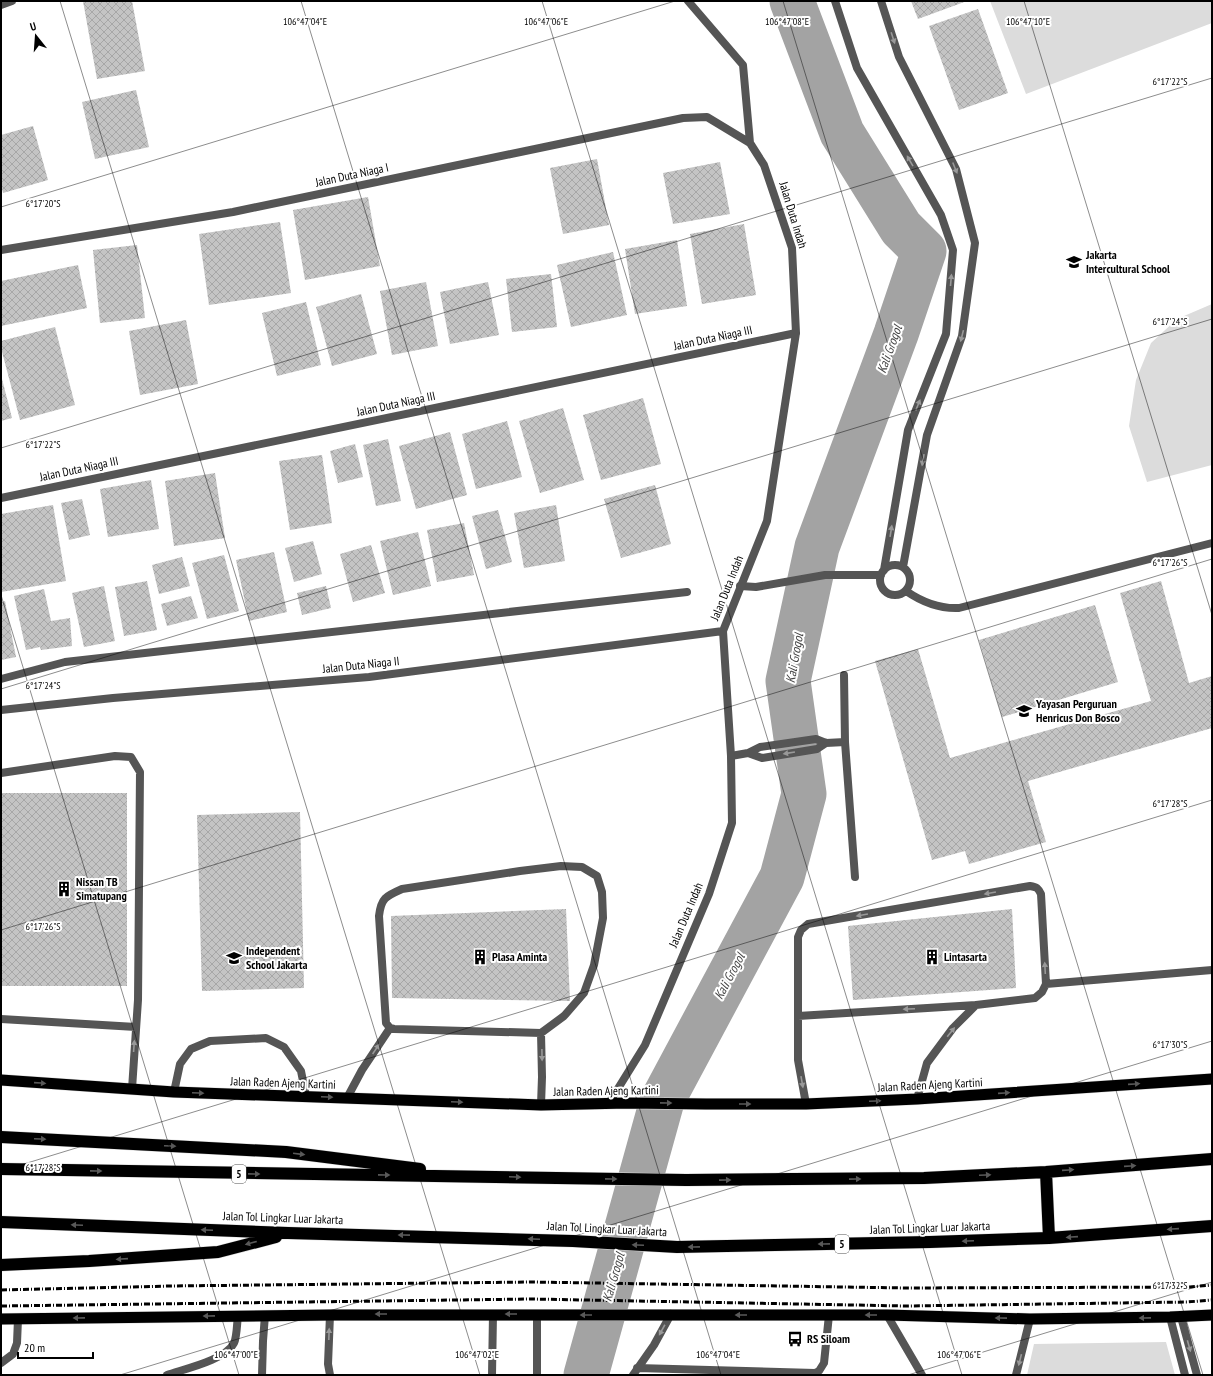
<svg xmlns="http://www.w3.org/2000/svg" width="1213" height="1376" font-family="'PT Sans Narrow',sans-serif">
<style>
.park{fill:#dcdcdc}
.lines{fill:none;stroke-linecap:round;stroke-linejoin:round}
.river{stroke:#a3a3a3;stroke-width:45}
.building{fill:url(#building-cross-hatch)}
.trunk-casing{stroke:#dbdbdb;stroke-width:12}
.motorway-casing{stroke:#dbdbdb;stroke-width:13}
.service{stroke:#555;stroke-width:8}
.minor{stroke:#555;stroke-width:8}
.trunk{stroke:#000;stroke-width:11}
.motorway{stroke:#000;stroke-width:12}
.rail{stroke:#000;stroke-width:3;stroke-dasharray:6 2 1 2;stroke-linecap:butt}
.oneway{fill:#999}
.oneway2{fill:#595959}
.ticks{fill:none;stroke:#000;stroke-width:1;stroke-opacity:0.45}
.labels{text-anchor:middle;stroke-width:4;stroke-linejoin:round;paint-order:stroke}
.shield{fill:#fff;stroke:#4c4c4c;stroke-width:1}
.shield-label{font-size:11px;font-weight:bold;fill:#000}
.street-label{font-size:12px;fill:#000;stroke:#fff}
.poi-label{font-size:12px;font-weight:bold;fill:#000;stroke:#fff;text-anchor:start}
.water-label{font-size:13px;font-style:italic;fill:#444;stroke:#fff}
.ticks-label{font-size:10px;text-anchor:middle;fill:#000;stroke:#fff;stroke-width:4;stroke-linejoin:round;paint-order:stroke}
</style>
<defs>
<pattern id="building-cross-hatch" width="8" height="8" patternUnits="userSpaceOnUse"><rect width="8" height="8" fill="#c4c4c4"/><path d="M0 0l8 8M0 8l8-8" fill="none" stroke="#a7a7a7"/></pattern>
</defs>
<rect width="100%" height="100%" fill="#fff"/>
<path class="park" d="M990 1H1212V23L1026 94Z
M1212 304V465L1147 482 1129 426 1136 380 1151 343 1177 319Z
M1166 1342 1175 1375H1027L1034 1344Z"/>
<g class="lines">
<path class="river" d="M586 1375 662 1101 782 877 804 794 788 681 817 547 896 334 924 251 901 228 842 133 792 1"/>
</g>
<path class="building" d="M83 1H132L145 71 97 79Z
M911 1H967L918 19Z
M978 9 1008 93 959 110 929 26Z
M136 90 149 147 95 159 82 102Z
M33 126 48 180 3 193 1 185V135Z
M597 159 609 225 563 234 550 168Z
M720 162 730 214 673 224 663 173Z
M368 197 380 266 305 280 293 210Z
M280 222 291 293 209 305 199 234Z
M744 224 756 295 702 304 690 234Z
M677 240 687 306 635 314 625 249Z
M137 245 145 318 100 323 93 250Z
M613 252 627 315 571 327 557 265Z
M78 265 87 308 1 326V281Z
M551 274 557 327 512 332 506 279Z
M426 282 438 346 392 355 380 291Z
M488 282 499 335 450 344 440 292Z
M361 294 377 354 332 366 316 307Z
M306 302 321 365 277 376 262 313Z
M186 320 198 384 140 395 129 331Z
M55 327 75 405 20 420 1 348V341Z
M1 375 12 418 1 421Z
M643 398 661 464 601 480 583 415Z
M563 408 584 480 540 493 519 421Z
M507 421 522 477 476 489 462 434Z
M450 432 467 495 416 509 399 446Z
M388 439 401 501 376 506 363 445Z
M355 444 363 477 338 483 330 451Z
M322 455 332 523 290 530 279 461Z
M215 473 225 538 174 546 165 481Z
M151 480 159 529 108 537 100 489Z
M655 485 671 544 621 558 604 499Z
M82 499 90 535 69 540 61 503Z
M53 505 66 581 1 592V514Z
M556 505 565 561 524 568 514 513Z
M498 510 512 562 486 569 472 516Z
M464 523 474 575 437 582 427 530Z
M418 532 431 586 393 595 380 541Z
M313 541 322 574 294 582 285 548Z
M371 545 385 593 353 602 340 554Z
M274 552 287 612 249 621 236 560Z
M224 555 239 611 207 619 192 563Z
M182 557 190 586 159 594 152 565Z
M147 581 157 630 124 636 115 587Z
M1161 581 1189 683 1212 676V728L1028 781 1046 842 969 864 965 851 932 860 875 661 918 649 950 758 1151 701 1120 593Z
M104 586 115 641 84 647 72 593Z
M326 586 331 608 302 615 297 593Z
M44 589 51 621 70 618 72 646 41 650 40 647 26 650 14 596Z
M191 596 198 618 167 626 161 604Z
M5 601 16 657 1 660V602Z
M1095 605 1118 682 1002 717 979 640Z
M1 793H127V986H1Z
M300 812 304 988 202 991 197 815Z
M566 909 570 1001 392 998 391 916Z
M1012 909 1016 988 853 1000 848 926Z"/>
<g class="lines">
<g class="trunk-casing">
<path id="trunk" d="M1 1080 174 1092 541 1105 627 1103 706 1104H806L917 1099 1212 1079
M1 1319 330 1315H887L1030 1319 1170 1317 1212 1315"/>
</g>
<g class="motorway-casing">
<path id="motorway" d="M1 1137 286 1152 420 1169
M1 1169 686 1180 924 1178 1046 1172 1212 1159
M1046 1172 1049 1238
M1 1222 288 1233 573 1241 677 1247 930 1242 1049 1238 1212 1226
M1 1265 89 1261 218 1252 276 1237"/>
</g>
<path class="service" d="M835 1 857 68 941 215 953 250 946 334 908 430 884 570
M881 1 899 57 956 169 975 243 962 336 927 435 903 567
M880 580a15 15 0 1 1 30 0a15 15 0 1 1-30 0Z
M740 586 756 587 825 575H881
M906 591C922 602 939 609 959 608L1212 543
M844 675 845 742 855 877
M748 753 762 758 817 749 826 743
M731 756 748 753 760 747 816 739 826 743 845 742
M1 773 115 756 131 757 140 772 138 1000 132 1089
M561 866 582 867 597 876 602 892 603 918 594 965 584 993 564 1016 541 1033 394 1029 390 1028 386 1023 379 916C381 898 386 896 402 889L520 871Z
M1046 984 1212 970
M798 1016 976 1005
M1 1019 136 1027
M174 1092 180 1064 191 1049 210 1041 266 1038 284 1047 301 1071 306 1096
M347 1098 362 1070 390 1028
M806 1104 798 1060V937L801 930 808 924 1030 886C1037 887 1038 888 1041 894L1046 984 1042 992 1035 998 976 1005 953 1028 927 1063 917 1099
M541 1105 542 1077 541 1033
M887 1315 922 1375
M1170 1317 1185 1375
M1181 1317 1197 1375
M1 1363 13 1354 17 1343 18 1319
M637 1368 815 1373 819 1371 824 1363 829 1315
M167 1375C184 1369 226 1360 234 1343 237 1337 237 1322 238 1315
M262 1375 263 1341 265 1315
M330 1375 328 1364 330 1315
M492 1375 493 1314
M537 1375V1314
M633 1375 654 1345 671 1314
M1016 1375 1030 1319"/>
<path class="minor" d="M688 1 743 65 750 143
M1 5 12 1
M1 250 233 212 683 118 707 117 750 143 764 165 792 248 796 333 767 521 723 631 731 756 732 823 709 894 645 1045 609 1103
M1 498 796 333
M1 679 65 662 687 592
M1 710 113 698 369 677 723 631"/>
<use href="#trunk" class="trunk"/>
<use href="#motorway" class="motorway"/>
<path class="rail" d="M1 1290 171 1286 532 1282 906 1288 1190 1287 1212 1285
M1 1306 531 1299 906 1306 1187 1302 1212 1300"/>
</g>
<defs><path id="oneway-solid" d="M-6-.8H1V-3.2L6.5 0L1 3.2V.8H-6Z"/></defs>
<g class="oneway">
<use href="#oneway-solid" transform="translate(893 38) rotate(72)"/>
<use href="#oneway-solid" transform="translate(910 161) rotate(-120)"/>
<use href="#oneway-solid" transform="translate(955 168) rotate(68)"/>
<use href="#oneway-solid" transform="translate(951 280) rotate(-85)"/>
<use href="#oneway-solid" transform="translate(962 336) rotate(104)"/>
<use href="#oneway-solid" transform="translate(918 405) rotate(-68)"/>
<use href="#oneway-solid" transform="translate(923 460) rotate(100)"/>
<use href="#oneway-solid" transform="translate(891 531) rotate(-81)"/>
<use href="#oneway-solid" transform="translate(789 753) rotate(171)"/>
<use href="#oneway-solid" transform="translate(990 893) rotate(170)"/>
<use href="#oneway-solid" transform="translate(862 915) rotate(170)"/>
<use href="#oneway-solid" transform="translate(1045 968) rotate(-93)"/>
<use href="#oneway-solid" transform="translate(909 1009) rotate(177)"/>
<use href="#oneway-solid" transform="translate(951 1032) rotate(-51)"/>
<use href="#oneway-solid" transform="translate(134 1046) rotate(-86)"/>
<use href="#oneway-solid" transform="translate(376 1049) rotate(-56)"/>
<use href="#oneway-solid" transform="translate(542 1055) rotate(89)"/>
<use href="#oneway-solid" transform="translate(802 1082) rotate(80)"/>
<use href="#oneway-solid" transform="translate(662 1330) rotate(119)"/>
<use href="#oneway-solid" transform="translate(329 1334) rotate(-88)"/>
<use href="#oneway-solid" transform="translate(1189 1346) rotate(74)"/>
<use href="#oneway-solid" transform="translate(1020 1360) rotate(104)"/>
</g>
<g class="oneway2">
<use href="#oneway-solid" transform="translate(40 1083) rotate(4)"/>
<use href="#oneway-solid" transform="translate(1134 1084) rotate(-4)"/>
<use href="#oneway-solid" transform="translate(198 1093) rotate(2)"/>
<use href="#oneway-solid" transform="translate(1004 1093) rotate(-4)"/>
<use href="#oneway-solid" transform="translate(327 1097) rotate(2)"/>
<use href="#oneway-solid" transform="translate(875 1101) rotate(-3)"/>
<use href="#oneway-solid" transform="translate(457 1102) rotate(2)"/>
<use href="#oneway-solid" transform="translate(666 1103) rotate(1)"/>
<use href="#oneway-solid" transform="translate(745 1104)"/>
<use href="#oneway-solid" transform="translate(40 1139) rotate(3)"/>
<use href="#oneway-solid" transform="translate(170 1146) rotate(3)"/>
<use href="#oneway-solid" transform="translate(299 1154) rotate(7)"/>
<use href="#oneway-solid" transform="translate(1130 1166) rotate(-4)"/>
<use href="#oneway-solid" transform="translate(1068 1170) rotate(-4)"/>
<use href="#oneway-solid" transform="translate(96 1171) rotate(1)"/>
<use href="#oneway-solid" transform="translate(254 1174) rotate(1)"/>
<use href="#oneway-solid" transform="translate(384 1175) rotate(1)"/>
<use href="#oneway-solid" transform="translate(985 1175) rotate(-3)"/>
<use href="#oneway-solid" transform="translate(515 1177) rotate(2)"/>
<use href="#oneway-solid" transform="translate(611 1179) rotate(1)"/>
<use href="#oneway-solid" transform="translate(855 1179) rotate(-1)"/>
<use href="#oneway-solid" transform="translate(725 1180) rotate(-1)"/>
<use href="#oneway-solid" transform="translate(77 1225) rotate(-178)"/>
<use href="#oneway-solid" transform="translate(1173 1229) rotate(176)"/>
<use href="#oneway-solid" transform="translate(207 1230) rotate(-178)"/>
<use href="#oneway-solid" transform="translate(404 1235) rotate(-179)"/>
<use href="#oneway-solid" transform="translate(1072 1237) rotate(176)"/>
<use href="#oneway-solid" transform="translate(534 1239) rotate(-178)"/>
<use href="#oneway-solid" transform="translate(968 1241) rotate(178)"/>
<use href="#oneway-solid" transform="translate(251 1243) rotate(165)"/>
<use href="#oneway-solid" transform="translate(824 1244) rotate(179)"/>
<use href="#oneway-solid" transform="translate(638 1245) rotate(-177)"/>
<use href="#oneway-solid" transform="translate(694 1247) rotate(179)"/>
<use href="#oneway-solid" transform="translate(122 1259) rotate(176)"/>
<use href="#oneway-solid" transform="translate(381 1314) rotate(180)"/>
<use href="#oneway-solid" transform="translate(511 1314) rotate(-180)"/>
<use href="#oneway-solid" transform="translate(586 1315) rotate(180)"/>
<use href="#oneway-solid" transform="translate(741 1315) rotate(-180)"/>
<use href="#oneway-solid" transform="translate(871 1315) rotate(-180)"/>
<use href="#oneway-solid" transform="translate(209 1316) rotate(179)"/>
<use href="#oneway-solid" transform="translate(79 1318) rotate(179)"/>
<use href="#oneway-solid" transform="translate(1001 1318) rotate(-179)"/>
<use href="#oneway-solid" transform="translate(1145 1318) rotate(179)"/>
</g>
<path class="ticks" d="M60 1 480 1375M301 1 721 1375M542 1 962 1375M783 1 1203 1375M1024 1 1212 615M1 207 675 1M1 448 1212 78M1 595 239 1375M1 689 1212 319M1 930 1212 559M1 1171 1212 800M120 1375 1212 1041M908 1375 1212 1282"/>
<defs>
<g id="school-bare" transform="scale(1.2)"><path d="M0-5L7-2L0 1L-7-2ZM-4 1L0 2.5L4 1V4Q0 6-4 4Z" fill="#000" stroke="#fff" stroke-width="2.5" paint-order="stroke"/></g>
<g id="building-bare" transform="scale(1.2)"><path d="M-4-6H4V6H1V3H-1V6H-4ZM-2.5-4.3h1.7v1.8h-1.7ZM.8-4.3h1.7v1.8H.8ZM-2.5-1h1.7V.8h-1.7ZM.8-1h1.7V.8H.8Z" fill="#000" stroke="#fff" stroke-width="2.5" paint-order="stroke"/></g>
<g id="bus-bare" transform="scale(1.2)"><path d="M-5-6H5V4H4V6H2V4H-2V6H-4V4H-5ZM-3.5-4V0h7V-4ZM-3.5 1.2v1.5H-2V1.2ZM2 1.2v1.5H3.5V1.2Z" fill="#000" stroke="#fff" stroke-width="2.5" paint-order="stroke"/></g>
</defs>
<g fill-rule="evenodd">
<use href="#school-bare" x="1074" y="262"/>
<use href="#school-bare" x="1024" y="711"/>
<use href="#building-bare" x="64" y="889"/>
<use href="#building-bare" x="480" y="957"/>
<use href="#building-bare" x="932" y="957"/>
<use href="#school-bare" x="234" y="958"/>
<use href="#bus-bare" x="795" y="1339"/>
</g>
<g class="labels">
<g class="shield">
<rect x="232" y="1165" width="14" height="18" rx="3"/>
<rect x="835" y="1235" width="14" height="18" rx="3"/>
</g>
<g class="shield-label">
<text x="239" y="1178">5</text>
<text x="842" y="1248">5</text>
</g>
<g class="street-label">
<text transform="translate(352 175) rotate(-12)" y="4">Jalan Duta Niaga I</text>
<text transform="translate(793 215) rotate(73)" y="4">Jalan Duta Indah</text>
<text transform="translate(713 338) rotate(-12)" y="4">Jalan Duta Niaga III</text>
<text transform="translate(396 404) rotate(-12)" y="4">Jalan Duta Niaga III</text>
<text transform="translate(79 469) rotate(-12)" y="4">Jalan Duta Niaga III</text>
<text transform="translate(727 588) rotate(-68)" y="4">Jalan Duta Indah</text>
<text transform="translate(361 665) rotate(-6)" y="4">Jalan Duta Niaga II</text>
<text transform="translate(686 915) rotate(-67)" y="4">Jalan Duta Indah</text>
<text transform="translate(283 1083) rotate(2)" y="4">Jalan Raden Ajeng Kartini</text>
<text transform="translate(930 1085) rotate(-3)" y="4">Jalan Raden Ajeng Kartini</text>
<text transform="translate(606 1091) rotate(-1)" y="4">Jalan Raden Ajeng Kartini</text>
<text transform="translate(283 1218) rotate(2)" y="4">Jalan Tol Lingkar Luar Jakarta</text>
<text transform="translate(930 1228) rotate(-2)" y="4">Jalan Tol Lingkar Luar Jakarta</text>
<text transform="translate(607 1229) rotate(3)" y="4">Jalan Tol Lingkar Luar Jakarta</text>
</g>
<g class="poi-label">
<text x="1086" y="259">Jakarta<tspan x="1086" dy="14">Intercultural School</tspan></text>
<text x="1036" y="708">Yayasan Perguruan<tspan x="1036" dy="14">Henricus Don Bosco</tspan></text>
<text x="76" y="886">Nissan TB<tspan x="76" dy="14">Simatupang</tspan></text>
<text x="246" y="955">Independent<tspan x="246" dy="14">School Jakarta</tspan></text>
<text x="492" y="961">Plasa Aminta</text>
<text x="944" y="961">Lintasarta</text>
<text x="807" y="1343">RS Siloam</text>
</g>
<g class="water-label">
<text transform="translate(889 349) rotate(-70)" y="5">Kali Grogol</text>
<text transform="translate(794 658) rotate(-80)" y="5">Kali Grogol</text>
<text transform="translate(729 976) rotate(-62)" y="5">Kali Grogol</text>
<text transform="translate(613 1277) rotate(-74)" y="5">Kali Grogol</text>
</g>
</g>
<g class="ticks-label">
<text x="305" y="25">106°47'04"E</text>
<text x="546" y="25">106°47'06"E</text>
<text x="787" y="25">106°47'08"E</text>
<text x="1028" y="25">106°47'10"E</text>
<text x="1170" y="85">6°17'22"S</text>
<text x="43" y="207">6°17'20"S</text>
<text x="1170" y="325">6°17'24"S</text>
<text x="43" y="448">6°17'22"S</text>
<text x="1170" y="566">6°17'26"S</text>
<text x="43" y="689">6°17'24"S</text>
<text x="1170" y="807">6°17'28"S</text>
<text x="43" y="930">6°17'26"S</text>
<text x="1170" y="1048">6°17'30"S</text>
<text x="43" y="1171">6°17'28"S</text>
<text x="1170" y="1289">6°17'32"S</text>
<text x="236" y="1358">106°47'00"E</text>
<text x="477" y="1358">106°47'02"E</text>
<text x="718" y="1358">106°47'04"E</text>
<text x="959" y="1358">106°47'06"E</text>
</g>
<rect width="1213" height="1376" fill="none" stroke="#000000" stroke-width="4"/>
<g transform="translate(36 36) rotate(343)" stroke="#ffffff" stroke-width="3" paint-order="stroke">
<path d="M0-3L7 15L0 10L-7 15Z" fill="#000000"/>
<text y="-6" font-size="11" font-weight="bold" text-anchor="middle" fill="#000000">U</text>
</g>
<path d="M18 1352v6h75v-6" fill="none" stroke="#000000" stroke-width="2"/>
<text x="24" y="1352" font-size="12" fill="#000000" stroke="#ffffff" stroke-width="3" paint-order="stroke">20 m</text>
</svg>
